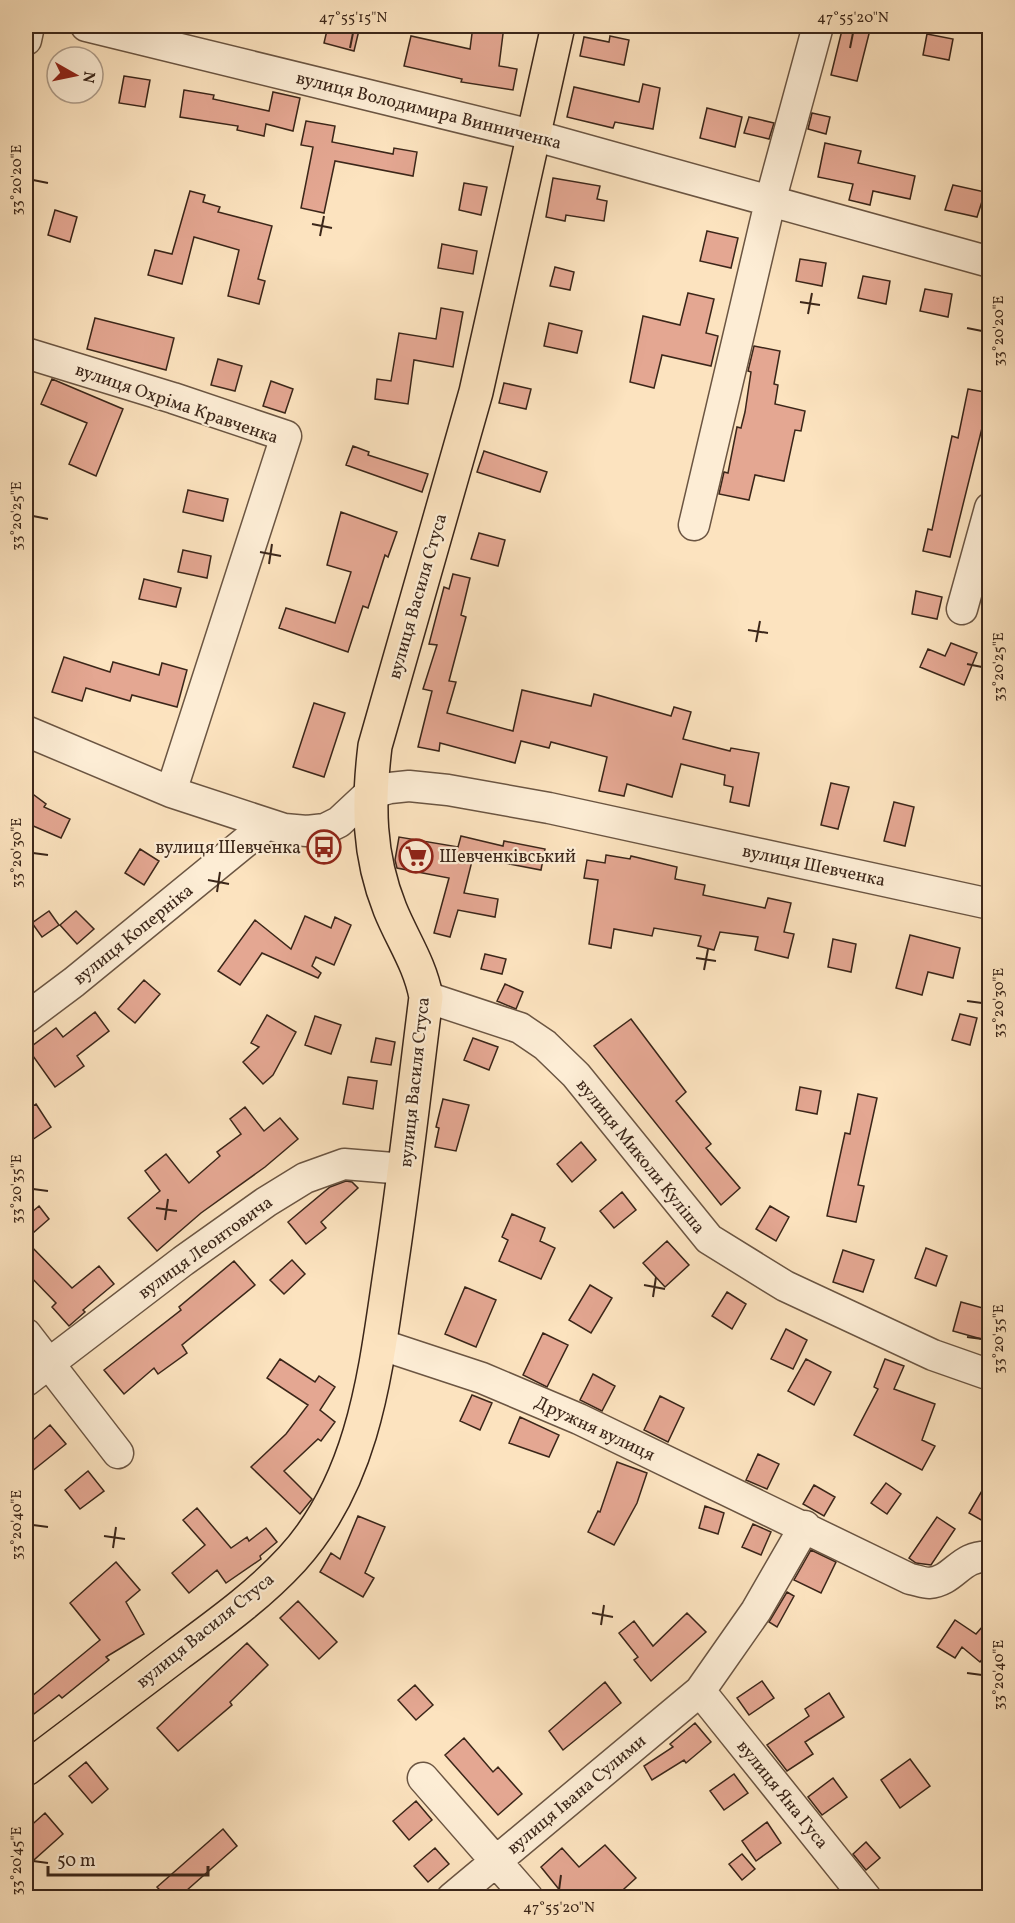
<svg xmlns="http://www.w3.org/2000/svg" width="1015" height="1923" font-family="Vollkorn,serif">
<style>
.building{fill:#e4a792;stroke:#3b2619;stroke-width:1.5}
.lines{fill:none;stroke-linecap:round;stroke-linejoin:round}
.minor-casing{stroke:#6b5542;stroke-width:33}
.major-casing{stroke:#3b2619;stroke-width:36}
.minor{stroke:#fdedd5;stroke-width:30}
.major{stroke:#fce3bf;stroke-width:33}
.ticks{fill:none;stroke:#3b2619;stroke-width:2}
.labels{text-anchor:middle;stroke-width:4.5;stroke-linejoin:round;paint-order:stroke}
.street-label{font-size:18px;fill:#3b2619;stroke:#fdedd5}
.poi-label{font-size:18px;fill:#3b2619;stroke:#fdedd5;text-anchor:end}
.neatline{fill:none;stroke:#3b2619;stroke-width:2}
.ticks-label{font-size:15px;text-anchor:middle;fill:#3b2619}
</style>
<rect width="100%" height="100%" fill="#fce3bf"/>
<filter id="stains"><feTurbulence type="fractalNoise" baseFrequency=".00333" numOctaves="4"/><feColorMatrix values="0 0 0 0 .2 0 0 0 0 .09 0 0 0 0 .02 0 0 0 .5 -.17"/></filter>
<radialGradient id="worn" r=".72"><stop offset=".6" stop-color="#630" stop-opacity="0"/><stop offset="1" stop-color="#630" stop-opacity=".3"/></radialGradient>
<path class="building" d="M328 26H360L354 51 324 43Z
M473 26H504L499 66 517 69 513 90 461 82 462 79 404 66 411 36 470 49Z
M843 26H871L857 81 831 75Z
M927 34 953 39 949 60 923 55Z
M610 36 629 40 624 65 580 56 584 37 609 42Z
M124 76 150 80 145 107 119 103Z
M643 84 660 88 653 129 615 122 613 128 567 117 574 87 639 102Z
M184 90 214 95 213 99 269 111 273 92 300 98 293 131 266 124 264 136 237 130 238 126 180 117Z
M707 108 742 117 735 147 700 138Z
M812 113 830 117 826 134 808 129Z
M749 117 774 123 769 139 744 133Z
M306 121 335 126 332 142 393 154 394 148 417 152 413 176 335 161 324 213 301 208 313 147 301 145Z
M825 143 861 151 858 163 915 176 910 199 873 191 870 205 849 200 853 184 818 177Z
M553 178 600 186 597 199 607 201 604 221 566 215 565 221 546 217Z
M464 183 487 187 481 215 459 210Z
M953 185 985 192 977 217 945 210Z
M190 191 205 195 203 202 220 207 218 212 272 226 258 279 265 281 259 304 228 296 239 250 194 237 182 284 148 275 155 250 172 254Z
M55 210 77 217 70 242 48 235Z
M707 231 738 238 731 268 700 261Z
M442 244 477 251 473 274 438 268Z
M800 259 826 263 822 286 796 281Z
M555 267 574 272 570 290 550 286Z
M863 276 890 281 886 304 858 298Z
M925 289 952 294 948 317 920 311Z
M688 293 714 299 706 333 718 336 711 366 662 355 654 388 630 382 643 316 680 325Z
M441 308 463 312 453 367 414 360 408 404 375 399 377 379 391 381 399 333 436 339Z
M95 318 174 338 166 370 87 349Z
M549 323 582 331 577 353 544 346Z
M754 346 780 351 774 384 778 385 775 404 805 411 801 431 795 430 784 481 755 475 749 500 719 494 724 472 728 473 737 427 741 428 745 412 751 372 748 371Z
M218 359 242 366 235 391 211 385Z
M52 379 123 409 96 476 69 464 87 423 41 404Z
M271 381 293 389 285 413 263 406Z
M504 383 531 389 526 409 499 403Z
M968 389 990 393V417L985 416 950 557 923 551 928 529 932 530 952 436 958 438Z
M353 446 369 452 368 455 428 474 422 492 346 465Z
M484 451 547 472 540 492 477 472Z
M188 490 228 499 223 521 183 512Z
M341 512 397 532 388 557 385 555 368 608 363 606 348 652 279 628 286 608 335 623 351 572 327 565Z
M479 533 505 540 498 566 471 559Z
M183 550 211 556 207 578 178 572Z
M453 574 470 578 461 615 466 617 449 681 456 682 447 713 513 731 522 690 591 706 594 694 671 716 674 707 691 712 683 739 730 751 731 748 759 753 749 806 730 802 733 787 724 785 725 775 681 764 672 797 627 784 624 796 599 791 607 757 551 742 549 748 521 741 515 763 440 743 439 751 418 747 432 691 423 689 437 645 429 644 444 587 449 589Z
M144 579 181 588 176 607 139 599Z
M916 591 942 597 937 619 912 614Z
M951 643 977 653 964 685 920 667 928 649 945 656Z
M64 657 110 672 113 662 159 675 162 663 187 670 177 707 132 695 130 701 86 688 82 701 52 692Z
M314 703 345 713 324 777 293 767Z
M831 783 849 787 838 829 821 825Z
M26 789 46 804 44 807 70 819 61 838 31 825 26 833Z
M894 802 914 807 905 846 884 841Z
M461 836 503 846 504 841 545 849 541 870 473 857 464 893 498 899 495 917 458 910 450 937 434 933 449 878 397 868 395 860 399 837 458 847Z
M140 849 159 861 144 885 125 873Z
M606 855 630 859 631 856 677 867 675 879 705 885 703 895 765 908 768 898 791 903 784 932 794 934 788 958 755 950 758 937 720 932 714 950 698 946 701 936 654 928 652 936 614 929 611 948 589 944 598 880 584 878 587 860 605 863Z
M49 911 59 925 42 937 32 923Z
M76 911 94 929 77 944 60 925Z
M305 916 331 928 335 917 351 925 334 965 316 957 312 966 321 973 318 978 262 953 240 985 218 971 255 920 291 949Z
M910 935 960 948 953 978 928 972 922 995 896 988Z
M833 939 856 944 851 972 828 967Z
M485 954 506 959 502 974 481 969Z
M144 980 160 994 135 1023 118 1009Z
M505 984 523 992 516 1009 497 1001Z
M95 1012 109 1031 77 1056 84 1066 55 1087 28 1049 56 1028 63 1037Z
M960 1014 977 1018 970 1045 952 1040Z
M267 1015 296 1032 273 1075 263 1084 243 1062 259 1047 251 1043Z
M315 1016 341 1025 331 1054 305 1045Z
M631 1019 686 1092 676 1101 711 1144 706 1148 740 1188 721 1205 594 1046Z
M376 1038 395 1042 391 1065 371 1062Z
M473 1038 498 1047 489 1070 464 1060Z
M348 1077 377 1081 373 1109 343 1104Z
M800 1087 821 1091 817 1114 796 1110Z
M858 1094 877 1098 858 1185 864 1186 856 1222 827 1216 845 1133 850 1134Z
M443 1099 469 1105 456 1151 435 1147 439 1128 436 1127Z
M36 1104 51 1127 32 1140 26 1130V1111Z
M245 1107 264 1131 280 1118 298 1139 265 1167 201 1213 157 1251 128 1218 160 1191 145 1171 166 1154 189 1183 220 1156 217 1152 241 1134 230 1119Z
M581 1142 596 1160 572 1182 557 1164Z
M346 1181 352 1182 358 1188 321 1222 326 1228 306 1244 288 1222 330 1187Z
M622 1192 636 1210 614 1228 600 1211Z
M39 1206 49 1219 26 1239V1217Z
M770 1206 789 1217 776 1241 756 1229Z
M512 1214 545 1228 540 1241 555 1248 541 1279 499 1261 508 1240 502 1237Z
M26 1241 72 1288 99 1266 114 1284 83 1310 85 1312 69 1326 52 1307 56 1303 26 1272Z
M667 1241 689 1265 665 1287 643 1263Z
M926 1248 947 1256 936 1286 915 1278Z
M843 1250 874 1260 863 1292 833 1282Z
M292 1260 305 1274 284 1294 270 1280Z
M234 1261 255 1285 182 1345 187 1353 158 1374 154 1368 124 1394 104 1370 181 1310 179 1307Z
M590 1285 612 1298 591 1333 569 1320Z
M465 1287 496 1300 476 1347 445 1334Z
M727 1292 746 1304 732 1329 712 1316Z
M961 1302 990 1310 985 1340 953 1331Z
M786 1329 807 1340 793 1369 771 1359Z
M543 1333 568 1345 547 1387 523 1375Z
M280 1359 315 1382 319 1376 335 1387 320 1410 335 1422 321 1441 318 1439 284 1471 312 1499 300 1514 251 1467 286 1434 308 1405 267 1378Z
M806 1359 831 1372 814 1405 788 1391Z
M885 1359 904 1366 894 1389 935 1404 922 1440 935 1446 922 1470 854 1435 878 1389 874 1387Z
M593 1374 615 1386 602 1411 580 1400Z
M472 1395 492 1403 480 1430 460 1421Z
M660 1396 684 1408 668 1442 644 1430Z
M520 1417 559 1435 549 1457 509 1443Z
M50 1425 66 1444 26 1476V1446Z
M758 1454 779 1464 767 1489 746 1480Z
M617 1462 647 1473 637 1503 614 1545 588 1532 598 1511 600 1512Z
M88 1471 104 1491 80 1509 65 1490Z
M990 1477V1525L969 1513Z
M886 1483 901 1494 887 1514 871 1503Z
M814 1485 835 1497 824 1516 803 1504Z
M705 1506 724 1513 718 1534 699 1528Z
M197 1508 231 1548 247 1537 249 1541 266 1528 277 1542 260 1556 261 1559 226 1583 217 1570 189 1593 172 1573 205 1545 183 1520Z
M358 1516 385 1527 365 1573 374 1578 363 1597 320 1572 331 1553 340 1559Z
M937 1517 955 1529 931 1565 916 1563 909 1558Z
M753 1524 771 1532 761 1555 742 1547Z
M811 1550 836 1562 821 1593 794 1580Z
M116 1562 140 1590 126 1602 144 1634 106 1657 109 1660 62 1698 59 1695 26 1720V1701L100 1640 70 1603Z
M787 1592 794 1596 777 1627 769 1622Z
M298 1601 337 1642 319 1659 280 1618Z
M687 1613 706 1632 651 1681 634 1660 638 1657 619 1633 634 1621 653 1646Z
M990 1618V1650L980 1662 962 1647 955 1658 937 1647 955 1620 976 1634Z
M247 1643 268 1665 230 1702 232 1705 178 1751 157 1728Z
M762 1681 774 1698 749 1715 737 1698Z
M605 1682 621 1703 563 1750 549 1731Z
M415 1685 433 1705 416 1720 398 1700Z
M829 1693 844 1717 805 1742 813 1754 787 1771 767 1745 809 1716 805 1709Z
M695 1723 711 1742 686 1763 684 1760 652 1780 644 1766 673 1747 670 1744Z
M464 1738 493 1772 498 1767 522 1794 498 1815 445 1755Z
M910 1759 930 1786 900 1808 881 1780Z
M86 1762 108 1789 92 1803 69 1776Z
M734 1774 748 1793 724 1810 710 1791Z
M833 1778 847 1797 822 1815 808 1797Z
M416 1801 432 1820 409 1840 393 1821Z
M45 1813 63 1834 26 1867V1830Z
M767 1822 781 1843 756 1861 742 1841Z
M223 1829 237 1846 178 1898H167L157 1887Z
M866 1842 880 1858 866 1870 853 1854Z
M605 1845 636 1878 614 1898H566L541 1867 562 1848 579 1867Z
M435 1848 449 1864 428 1882 414 1866Z
M742 1854 755 1869 742 1880 729 1864Z"/>
<g class="lines">
<g class="minor-casing">
<path id="minor" d="M86 26 536 136 990 262
M26 40 29 26
M26 353 173 398 286 436 171 792
M694 525 770 202 818 26
M962 609 990 508
M26 731 171 792 284 829 307 831 325 829 339 822 369 794 390 788 409 786 448 790 549 808 990 904
M426 997 520 1028 545 1045 576 1075 709 1239 785 1286 933 1355 990 1375
M26 1018 74 982 266 825
M26 1334 118 1453
M379 1344 482 1378 579 1419 910 1579C916 1580 924 1583 929 1583 955 1581 960 1554 990 1557
M26 1381 183 1261 266 1202 305 1178 344 1164 405 1169
M700 1691 866 1898
M423 1778 528 1898
M452 1898 700 1691 756 1611 805 1526"/>
</g>
<g class="major-casing">
<path id="major" d="M26 1769C76 1731 127 1693 178 1654 217 1625 258 1596 292 1559 367 1477 376 1365 392 1260 405 1173 415 1085 426 997 420 964 402 939 390 909 368 854 368 804 375 746L476 392 558 26"/>
</g>
<use href="#minor" class="minor"/>
<use href="#major" class="major"/>
</g>
<path class="ticks" d="M350 48 353 33M850 48 853 33M33 180 48 183M312 224 332 228M320 236 324 216M800 302 820 305M808 314 812 293M967 328 982 331M33 516 48 519M260 552 281 556M269 564 272 544M748 630 768 633M756 642 760 621M967 664 982 667M33 853 48 855M208 880 229 884M217 892 220 872M696 958 716 961M704 970 708 949M967 1001 982 1003M33 1189 48 1191M156 1208 177 1211M165 1220 168 1199M644 1285 665 1289M653 1297 656 1277M967 1337 982 1339M33 1525 48 1527M104 1536 125 1539M113 1548 116 1527M592 1613 613 1617M601 1625 604 1605M967 1673 982 1675M33 1861 48 1863M559 1890 561 1875"/>
<defs>
<g id="bus-ring" transform="scale(1.725)"><circle r="9.5" fill="#fdedd5" stroke="#8f2418" stroke-width="1.5"/><path d="M-5-6H5V4H4V6H2V4H-2V6H-4V4H-5ZM-3.5-4V0h7V-4ZM-3.5 1.2v1.5H-2V1.2ZM2 1.2v1.5H3.5V1.2Z" fill="#8f2418"/></g>
<g id="supermarket-ring" transform="scale(1.725)"><circle r="9.5" fill="#fdedd5" stroke="#8f2418" stroke-width="1.5"/><path d="M-6-5.5h2.5l.6 2H6L4.5 2H-2.5L-4.4-4H-6ZM-1.5 3.2a1.3 1.3 0 1 0 .1 0ZM3 3.2a1.3 1.3 0 1 0 .1 0Z" fill="#8f2418"/></g>
</defs>
<g fill-rule="evenodd">
<use href="#bus-ring" x="324" y="847"/>
<use href="#supermarket-ring" x="416" y="856"/>
</g>
<g class="labels">
<g class="street-label">
<text transform="translate(429 110) rotate(14)" y="6">вулиця Володимира Винниченка</text>
<text transform="translate(177 403) rotate(19)" y="6">вулиця Охріма Кравченка</text>
<text transform="translate(417 596) rotate(-74)" y="6">вулиця Василя Стуса</text>
<text transform="translate(814 865) rotate(12)" y="6">вулиця Шевченка</text>
<text transform="translate(133 934) rotate(-39)" y="6">вулиця Коперніка</text>
<text transform="translate(414 1082) rotate(-84)" y="6">вулиця Василя Стуса</text>
<text transform="translate(641 1156) rotate(51)" y="6">вулиця Миколи Куліша</text>
<text transform="translate(205 1247) rotate(-36)" y="6">вулиця Леонтовича</text>
<text transform="translate(595 1428) rotate(25)" y="6">Дружня вулиця</text>
<text transform="translate(205 1630) rotate(-39)" y="6">вулиця Василя Стуса</text>
<text transform="translate(576 1794) rotate(-40)" y="6">вулиця Івана Сулими</text>
<text transform="translate(783 1794) rotate(51)" y="6">вулиця Яна Гуса</text>
</g>
<g class="poi-label">
<text x="301" y="853">вулиця Шевченка</text>
<text x="439" y="862" text-anchor="start">Шевченківський</text>
</g>
</g>
<rect width="1015" height="1923" fill="none" stroke="#fce3bf" stroke-width="66"/>
<g transform="translate(75 75) rotate(99)"><circle r="28" fill="#fdedd5" stroke="#af9d8a" stroke-width="1.5"/>
<path d="M0-4.5L10 22L0 15L-10 22Z" fill="#8f2418"/>
<text y="-9" font-size="16" font-weight="bold" text-anchor="middle" fill="#3b2619">N</text>
</g>
<path d="M48 1866v9h160v-9" fill="none" stroke="#3b2619" stroke-width="3"/>
<text x="57" y="1866" font-size="18" fill="#3b2619" stroke="#fdedd5" stroke-width="4.5" paint-order="stroke">50 m</text>
<rect x="33" y="33" width="949" height="1857" class="neatline"/>
<g class="ticks-label">
<text x="353" y="22">47°55'15"N</text>
<text x="853" y="22">47°55'20"N</text>
<text transform="translate(16 180) rotate(-90)" y="5">33°20'20"E</text>
<text transform="translate(998 331) rotate(-90)" y="5">33°20'20"E</text>
<text transform="translate(16 516) rotate(-90)" y="5">33°20'25"E</text>
<text transform="translate(998 667) rotate(-90)" y="5">33°20'25"E</text>
<text transform="translate(16 853) rotate(-90)" y="5">33°20'30"E</text>
<text transform="translate(998 1003) rotate(-90)" y="5">33°20'30"E</text>
<text transform="translate(16 1189) rotate(-90)" y="5">33°20'35"E</text>
<text transform="translate(998 1339) rotate(-90)" y="5">33°20'35"E</text>
<text transform="translate(16 1525) rotate(-90)" y="5">33°20'40"E</text>
<text transform="translate(998 1675) rotate(-90)" y="5">33°20'40"E</text>
<text transform="translate(16 1861) rotate(-90)" y="5">33°20'45"E</text>
<text x="559" y="1912">47°55'20"N</text>
</g>
<rect width="100%" height="100%" filter="url(#stains)"/>
<rect width="100%" height="100%" fill="url(#worn)"/>
</svg>
